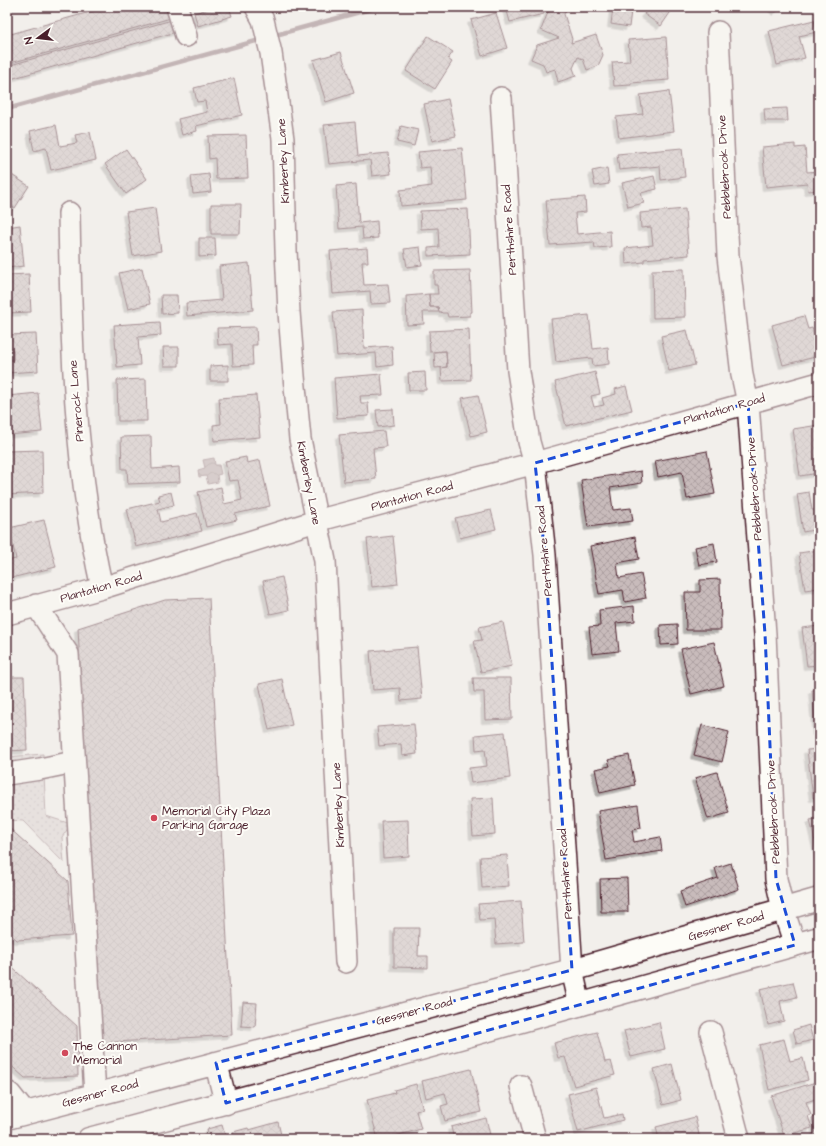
<svg xmlns="http://www.w3.org/2000/svg" width="826" height="1146" font-family="'Architects Daughter',sans-serif">
<style>
.grass{fill:url(#grass-dots);stroke:#92787d}
.water{fill:url(#water-waves);stroke:#8b6f75}
.lines{fill:none;stroke-linecap:round;stroke-linejoin:round}
.stream{stroke:#8b6f75;stroke-width:4.5}
.building{fill:url(#building-cross-hatch);stroke:#4a1f2b;filter:url(#shadow)}
.minor-casing{stroke:#4a1f2b;stroke-width:24}
.major-casing{stroke:#4a1f2b;stroke-width:25}
.minor{stroke:#fdfcf7;stroke-width:21}
.major{stroke:#fdfcf7;stroke-width:22}
.marked{fill:none;stroke:#1d4ed8;stroke-width:3;stroke-dasharray:8 5;stroke-linejoin:round}
.poi-dot{fill:#d1495b;stroke:#fdfcf7;stroke-width:1.5}
.labels{text-anchor:middle;stroke-width:4;stroke-linejoin:round;paint-order:stroke}
.street-label{font-size:12px;fill:#4a1f2b;stroke:#fdfcf7}
.poi-label{font-size:12px;fill:#4a1f2b;stroke:#fdfcf7;text-anchor:start}
</style>
<defs>
<pattern id="grass-dots" width="8" height="8" patternUnits="userSpaceOnUse"><rect width="8" height="8" fill="#d9d0cf"/><path d="M2 2h.1M6 6h.1" fill="none" stroke="#bcb2b2" stroke-width="1.8" stroke-linecap="round"/></pattern>
<pattern id="water-waves" width="16" height="10" patternUnits="userSpaceOnUse"><rect width="16" height="10" fill="#b7a5a6"/><path d="M0 5q4-4 8 0t8 0" fill="none" stroke="#978687"/></pattern>
<pattern id="building-cross-hatch" width="8" height="8" patternUnits="userSpaceOnUse"><rect width="8" height="8" fill="#c8bbbb"/><path d="M0 0l8 8M0 8l8-8" fill="none" stroke="#ada0a1"/></pattern>
<filter id="shadow"><feDropShadow dx="-3.5" dy="3.5" stdDeviation="0" flood-color="#0004"/></filter>
</defs>
<rect width="100%" height="100%" fill="#f2efeb"/>
<filter id="ink" filterUnits="userSpaceOnUse"><feTurbulence type="fractalNoise" baseFrequency=".025" numOctaves="2"/><feDisplacementMap in="SourceGraphic" scale="8" xChannelSelector="R" yChannelSelector="G"/><feConvolveMatrix kernelMatrix="1 2 1 2 8 2 1 2 1" color-interpolation-filters="sRGB"/></filter>
<g filter="url(#ink)">
<path class="grass" d="M43 754 46 816 71 824 62 837 64 863 23 821 7 820V757Z"/>
<path class="water" d="M214 458 215 465H219L221 474 217 475 218 482 208 484 206 476 199 477 198 470 205 468 203 460Z"/>
<g class="lines">
<path class="stream" d="M272 36 378 7
M7 109 263 39"/>
</g>
<path class="building" d="M108 7H168L171 18 7 64V35Z
M215 7H229L232 16 198 26 194 13Z
M506 7H543L544 14 510 22Z
M550 7H567L564 14 572 39 571 43 596 35 603 55 598 66 587 70 583 59 578 57 573 68 576 76 558 82 555 69 546 72 543 64 531 59 537 45 559 38 541 30Z
M650 7H674L661 26 644 14Z
M771 7H781L776 12Z
M613 8 631 11 629 27 611 24Z
M496 13 507 48 482 56 471 20Z
M172 20 176 32 7 80V66Z
M814 20 817 32 799 36 805 58 777 65 769 31Z
M428 36 453 52 448 59 452 62 435 89 406 71Z
M666 37 669 80 631 83V85L614 86 612 62 630 61 628 40Z
M341 52 354 93 326 102 313 60Z
M234 78 242 115 196 126 197 131 182 135 178 119 207 112 205 101 197 102 194 88Z
M669 91 674 131 619 138 616 117 643 114 640 95Z
M448 99 456 136 432 141 424 104Z
M787 108 788 121H765L764 109Z
M355 122 358 156 388 153 391 174 372 176 370 160 329 164 324 125Z
M56 125 60 146 77 143 75 135 90 132 96 160 51 170 46 148 34 151 30 131Z
M401 126 418 130 414 146 397 142Z
M246 135 248 178 216 179 215 158 209 159 208 136Z
M795 144V148L805 147 807 172 819 171V190L808 191 807 183 766 187 762 147Z
M462 148 467 200 401 206 400 190 432 186 430 167 420 168 418 152Z
M682 148 685 177 661 180 660 166 619 170 617 154Z
M126 149 147 179 126 194 105 164Z
M607 168 609 184 595 186 592 171Z
M7 172 29 186 15 208 7 204Z
M209 174 211 192 193 194 191 176Z
M654 176 657 189 641 193 644 203 628 207 622 183Z
M356 184 359 223 377 221 378 238 363 239 362 227 339 229 336 186Z
M585 197 586 212 575 213 577 234 610 231 611 247 595 248 594 242 550 245 546 200Z
M211 204H241L240 234H211Z
M155 208 161 251 133 256 126 212Z
M468 209 470 254 428 256V248L439 247 438 228 421 229 420 211Z
M685 209 689 255 644 259V262L626 264 625 248 653 245 651 227 641 228 640 213Z
M20 225 24 266 7 268V227Z
M199 238H215L216 256 199 257Z
M420 247 422 265 407 267 404 249Z
M367 248 368 262H362L364 285 388 284 390 303 371 304 370 291 333 294 330 251Z
M249 263 253 310 187 316 186 303 222 300 219 266Z
M142 268 150 304 128 309 119 273Z
M684 269 685 317 653 318 652 270Z
M470 270 472 312H470V316L448 317 447 313H442L441 312H439L438 307H430L429 294H438L437 285H434V271Z
M29 274 31 312 7 313V275Z
M429 294 430 307H438L439 312H423L424 324 407 325 406 296Z
M161 295H177L178 313 162 314Z
M362 310 364 348 392 346 393 365 377 367 376 353 337 356 333 312Z
M589 315 593 349 608 347 609 364 593 366 592 358 556 362 551 319Z
M804 316 808 329 812 328 815 337 819 336V356L783 365 772 325Z
M160 322 161 335 138 337 140 365 117 367 114 325Z
M256 327 257 345H252L253 365 233 366 232 344 218 345 217 328Z
M469 329 471 380 442 381 441 368 447 367 446 351 430 352 429 331Z
M687 330 695 365 669 371 661 336Z
M36 334 38 371 7 373V360H13V350H7V335Z
M163 347H179V366H164Z
M446 351 447 367 435 368 434 352Z
M228 365V381H210V366Z
M425 372 426 390H409L408 373Z
M595 372 600 394 591 396 594 407 604 405 602 398 616 394 615 389 626 386 632 410 566 426 555 382Z
M381 374 383 395 360 396 361 403H368L369 416 337 418 334 378Z
M146 379 147 421H118L117 380Z
M38 393 42 432 8 435 10 445 7 446V396Z
M256 395 260 437 214 441 213 425 221 424 219 398Z
M478 395 487 432 471 436 462 398Z
M393 409 394 425 378 427 376 410Z
M819 425V473L800 476 793 429Z
M384 431 386 447 373 448 376 479 344 482 339 435Z
M151 436 152 469 179 467 180 482 128 484 127 469H122L121 437Z
M42 450 43 493 7 495V451Z
M707 451 715 494 687 499 682 472 658 477 655 461Z
M246 457 247 463 260 460 270 506 235 514 237 520 206 527 198 492 221 487 224 504 242 500 238 480 229 481 225 461Z
M641 471 642 483 610 488 613 510 631 508 633 521 588 527 581 480Z
M171 492 174 505 158 509 161 522 197 513 202 531 136 547 127 509 160 501 158 495Z
M809 492 812 510H819V529L803 532 797 494Z
M491 510 496 529 460 538 455 518Z
M44 520 56 567 7 579V561L16 559 9 528Z
M393 536 398 584 372 587 367 539Z
M635 537 639 559 617 563 619 578 641 574 646 598 625 602 623 590 599 594 590 546Z
M714 543 717 562 699 565 695 547Z
M819 550V588L805 590 799 553Z
M282 577 289 610 270 614 263 581Z
M720 579 721 630H686L685 592H700V580Z
M209 598 232 1035 99 1043 78 628 165 600Z
M634 606 635 621 616 623 619 651 592 654 589 627 600 626 599 610Z
M503 622 512 666 481 672 474 641 482 640 479 627Z
M677 624 678 644 661 645 660 625Z
M819 626V665L807 666 802 628Z
M714 642 724 686 691 694 681 649Z
M417 647 422 699 401 701 400 688 373 690 370 651Z
M7 677H24L27 750 7 751Z
M473 678H511L512 719 485 720 484 692H474Z
M282 679 292 725 269 730 259 684Z
M812 690H819V732H816Z
M414 724 417 754 402 756 401 744 379 746 377 727Z
M702 725 729 732 722 762 694 755Z
M505 732 510 778 471 783 469 768 487 766 485 749 476 750 475 735Z
M819 749V797L813 798 807 750Z
M629 755 635 785 600 793 595 769 610 766 608 760Z
M717 772 729 813 708 819 695 778Z
M493 798 495 834 473 836 470 799Z
M638 805 641 828 632 830 634 842 660 837 662 851 606 860 598 811Z
M819 818V859L810 820Z
M408 820 409 856 383 858 381 821Z
M7 826 68 881 72 936 17 940 7 931Z
M507 855 509 886 482 888 480 857Z
M731 863 739 889 685 907 680 891 718 878 715 868Z
M627 878 628 912H601L600 879Z
M521 901 524 942 496 944 494 919 480 920 478 904Z
M394 928H419L418 956H428V968L394 967Z
M7 963 77 1026 78 1076 25 1078 7 1062Z
M793 982 797 997 780 1001 784 1021 768 1025 760 989Z
M243 1002 257 1003 255 1027 241 1026Z
M659 1022 665 1049 631 1057 624 1031Z
M809 1025 813 1040 797 1044 793 1030Z
M597 1032 605 1062 611 1061 615 1075 574 1086 565 1057 558 1058 554 1043Z
M784 1039 790 1061 803 1058 808 1080 769 1090 759 1045Z
M672 1064 681 1100 663 1105 654 1069Z
M471 1069 481 1112 445 1121 441 1106 448 1104 445 1093 426 1098 422 1081Z
M819 1081V1098L806 1102 811 1115 808 1116 812 1128 784 1136 771 1096Z
M416 1084 423 1109 416 1111 421 1129 384 1139H378L367 1100 395 1093 394 1090Z
M596 1087 604 1118 622 1114 623 1120 578 1132 568 1094Z
M819 1116V1137H817L812 1118Z
M695 1117 700 1139H659L656 1127Z
M486 1118 491 1139H454L451 1127Z
M278 1122 282 1139H235L233 1132 248 1128 249 1130Z
M222 1125 226 1139H210L207 1129Z
M422 1135 423 1139H406Z"/>
<g class="lines">
<g class="minor-casing">
<path id="minor" d="M177 7 186 36
M256 7 263 20 271 53 283 139 286 250 289 312 294 376 300 439 325 561 346 962
M718 32 728 256 742 375 748 403 765 634 776 879 783 909 795 945
M501 98 518 371 529 442 535 463 545 555 572 970 580 1005
M69 213C71 338 74 465 102 588
M36 605 68 654 95 1094
M7 614 102 588 316 521 535 463 819 383
M7 774 40 769 74 762
M711 1032 739 1139
M521 1086 535 1139
M7 1092 10 1094 25 1113"/>
</g>
<g class="major-casing">
<path id="major" d="M216 1063 226 1103
M7 1118 572 970 819 899
M89 1139 291 1085 819 938"/>
</g>
<use href="#minor" class="minor"/>
<use href="#major" class="major"/>
</g>
</g>
<path d="M0 0H826V1146H0ZM748 403 765 634 776 879 795 945 226 1103 216 1063 572 970 545 555 535 463Z" fill="#f2efeb" fill-opacity=".55" fill-rule="evenodd"/>
<path class="marked" d="M748 403 765 634 776 879 795 945 226 1103 216 1063 572 970 545 555 535 463Z"/>
<g class="poi-dot">
<circle cx="154" cy="818" r="4"/>
<circle cx="65" cy="1053" r="4"/>
</g>
<g class="labels">
<g class="street-label">
<text transform="translate(283 161) rotate(-93)" y="4">Kimberley Lane</text>
<text transform="translate(724 167) rotate(-93)" y="4">Pebblebrook Drive</text>
<text transform="translate(509 230) rotate(-94)" y="4">Perthshire Road</text>
<text transform="translate(76 401) rotate(-95)" y="4">Pinerock Lane</text>
<text transform="translate(724 409) rotate(-16)" y="4">Plantation Road</text>
<text transform="translate(309 483) rotate(79)" y="4">Kimberley Lane</text>
<text transform="translate(754 489) rotate(-94)" y="4">Pebblebrook Drive</text>
<text transform="translate(412 496) rotate(-15)" y="4">Plantation Road</text>
<text transform="translate(544 551) rotate(-95)" y="4">Perthshire Road</text>
<text transform="translate(101 587) rotate(-16)" y="4">Plantation Road</text>
<text transform="translate(338 805) rotate(-93)" y="4">Kimberley Lane</text>
<text transform="translate(773 812) rotate(-93)" y="4">Pebblebrook Drive</text>
<text transform="translate(565 874) rotate(-94)" y="4">Perthshire Road</text>
<text transform="translate(726 926) rotate(-16)" y="4">Gessner Road</text>
<text transform="translate(414 1011) rotate(-15)" y="4">Gessner Road</text>
<text transform="translate(100 1093) rotate(-15)" y="4">Gessner Road</text>
</g>
<g class="poi-label">
<text x="162" y="815">Memorial City Plaza<tspan x="162" dy="14">Parking Garage</tspan></text>
<text x="73" y="1050">The Cannon<tspan x="73" dy="14">Memorial</tspan></text>
</g>
</g>
<rect width="826" height="1146" fill="none" stroke="#fdfcf7" stroke-width="24"/>
<rect x="12" y="12" width="802" height="1122" fill="none" stroke="#4a1f2b" stroke-width="1.5" filter="url(#ink)"/>
<g transform="translate(38 38) rotate(255)" stroke="#fdfcf7" stroke-width="3" paint-order="stroke">
<path d="M0-3L7 15L0 10L-7 15Z" fill="#4a1f2b"/>
<text y="-6" font-size="11" font-weight="bold" text-anchor="middle" fill="#4a1f2b">N</text>
</g>
</svg>
